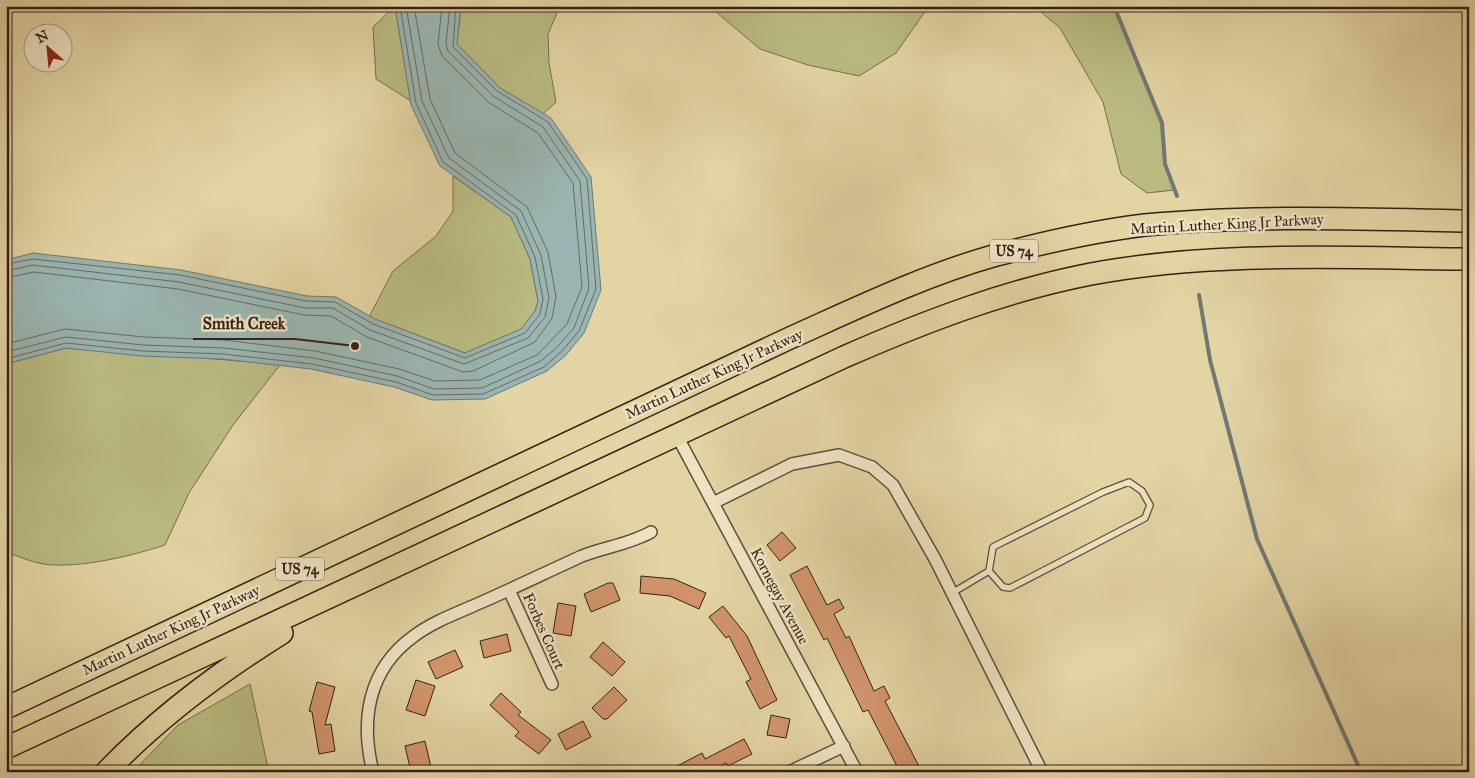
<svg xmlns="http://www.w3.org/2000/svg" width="1475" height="778" font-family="'IM FELL Great Primer',serif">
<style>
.green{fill:#b9bb81;stroke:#766e4c}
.water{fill:#9ab5b1;stroke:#717973}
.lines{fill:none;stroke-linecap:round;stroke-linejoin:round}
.shore{stroke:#676a64;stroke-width:1}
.stream{stroke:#717973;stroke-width:4}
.building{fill:#d1946a;stroke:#342016}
.lane-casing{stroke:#604d39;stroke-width:8}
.street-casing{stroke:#604d39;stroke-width:14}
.highway-casing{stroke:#342016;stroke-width:24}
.lane{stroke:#ede3c3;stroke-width:5.5}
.street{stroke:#ede3c3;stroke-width:11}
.highway{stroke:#e3d4a3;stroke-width:21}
.labels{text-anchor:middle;stroke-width:5;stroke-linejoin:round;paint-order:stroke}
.shield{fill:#ede3c3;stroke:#6c5a4a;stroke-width:1}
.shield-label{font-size:14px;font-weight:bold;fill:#342016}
.street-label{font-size:15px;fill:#342016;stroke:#ede3c3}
.leader{fill:none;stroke:#342016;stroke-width:2}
.callout-dot{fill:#342016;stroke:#ede3c3;stroke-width:2}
.callout-label{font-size:16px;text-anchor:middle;font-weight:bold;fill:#342016;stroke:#ede3c3;stroke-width:5;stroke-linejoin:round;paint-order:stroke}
</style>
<rect width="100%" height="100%" fill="#e3d4a3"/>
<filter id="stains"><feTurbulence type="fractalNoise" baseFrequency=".004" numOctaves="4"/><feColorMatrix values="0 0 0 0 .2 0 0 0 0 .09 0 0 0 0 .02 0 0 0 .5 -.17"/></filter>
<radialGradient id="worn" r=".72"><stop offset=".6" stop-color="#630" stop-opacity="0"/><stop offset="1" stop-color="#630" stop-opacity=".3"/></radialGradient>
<path class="green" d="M395 6 411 101 376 79 373 27Z
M461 6H560L548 34 549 63 556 102 543 114 500 88 457 44Z
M709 6H929L896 53 859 76 808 65 760 49Z
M1034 6H1114L1162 123 1165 163 1174 190 1147 193 1121 174 1103 102 1060 28Z
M453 176 511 217 530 259 538 301 535 311 522 329 465 353 369 317 393 271 436 236 453 211Z
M66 348C137 355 209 357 280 365L233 425 189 493 165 545C132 556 78 569 43 564 31 562 18 556 6 552V364Z
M250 684 268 768 265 772H133L178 725Z"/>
<path class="water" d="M395 6H461L457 44 500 88 551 118 591 177 601 290 584 333 566 355 547 371 485 399 432 400 394 387 311 369 223 359 142 356 66 348 6 364V260L33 253 181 270 307 296 336 297 375 319 465 353 521 329 535 311 538 301 530 259 511 217 440 166 411 105Z"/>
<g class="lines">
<path class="shore" d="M6 264 33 259 180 275 306 301 335 302 373 324 465 358 525 333 540 314 543 299 535 257 516 215 443 162 416 103 400 6
M6 271 33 265 179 282 305 308H333L370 330 464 364 528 338 545 317 549 298 541 255 521 211 449 158 422 101 406 6
M6 278 34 272 178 289 304 315 331 316 367 337 463 372 473 371 535 342 552 318 556 297 548 252 527 207 455 153 430 99 414 6
M6 344 65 329 144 337 224 340 315 351 399 369 435 381 480 380 537 355 567 324 582 287 573 183 538 133 488 102 442 56 438 44 442 6
M6 352 66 337 143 345 224 348 314 358 397 376 434 389 482 388 541 361 557 347 574 328 589 288 580 181 543 127 493 96 448 51 446 43 450 6
M6 359 66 343 143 351 223 354 312 364 396 382 433 395 483 394 544 367 562 351 579 331 596 289 587 179 548 122 497 91 453 47 456 6"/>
<path class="stream" d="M1114 6 1162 123 1165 164 1177 196
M1199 295 1210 360 1257 539 1361 772"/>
</g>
<path class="building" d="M782 532 796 548 780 561 767 545Z
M807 566 827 605 839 599 844 608 834 614 846 638 849 636 874 691 884 686 890 698 885 701 922 772H900L868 710 863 712 827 638 824 640 790 575Z
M641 576 674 579 706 593 699 609 670 596 640 593Z
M608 583H613L620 600 591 612 584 594Z
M558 603 576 606 571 636 553 633Z
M723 606 747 636 777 700 760 709 746 682 751 679 729 636 726 638 709 617Z
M507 634 511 651 484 658 480 641Z
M603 642 625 662 612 676 590 657Z
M455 650 463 667 436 679 428 662Z
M416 680 435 686 425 716 406 710Z
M317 682 335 687 325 725 331 724 335 751 319 754 312 712 309 711Z
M614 687 627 700 607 719H603L592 708Z
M501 693 521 712 518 715 551 740 539 754 515 736 519 732 490 705Z
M771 715 790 719 786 738 767 735Z
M583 721 591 737 566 750 558 734Z
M744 739 752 754 728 766 726 763 709 772H666L702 753 705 759Z
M425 741 432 772H411L405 746Z"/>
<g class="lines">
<g class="lane-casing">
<path id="lane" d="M952 593 989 571 993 547 1103 492 1129 482 1142 491 1150 505 1145 518 1010 588 1003 587 989 571"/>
</g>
<g class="street-casing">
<path id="street" d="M676 434 857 772
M713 503 792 464 839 455 872 467 893 485 935 559 1042 772
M509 590 552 684
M373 772C360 720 368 669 414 636 434 621 460 612 482 602 516 587 549 571 582 556 605 547 630 544 651 532
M789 772 844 746"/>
</g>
<g class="highway-casing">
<path id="highway" d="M6 708 790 338C857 308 923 276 993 256 1042 243 1094 231 1145 225 1252 215 1361 219 1469 221
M6 748 844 357C924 322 1004 291 1091 274 1215 251 1343 258 1469 259
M106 772C159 717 218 673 282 633"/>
</g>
<use href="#lane" class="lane"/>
<use href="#street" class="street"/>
<use href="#highway" class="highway"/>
</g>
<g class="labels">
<g class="shield">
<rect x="990" y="239.5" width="48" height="23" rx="4"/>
<rect x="276" y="557.5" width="48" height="23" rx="4"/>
</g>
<g class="shield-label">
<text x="1014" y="256">US 74</text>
<text x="300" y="574">US 74</text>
</g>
<g class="street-label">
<text transform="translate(1227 224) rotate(-3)" y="5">Martin Luther King Jr Parkway</text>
<text transform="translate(714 374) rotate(-25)" y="5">Martin Luther King Jr Parkway</text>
<text transform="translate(780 596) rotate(62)" y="5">Kornegay Avenue</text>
<text transform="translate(171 630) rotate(-25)" y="5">Martin Luther King Jr Parkway</text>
<text transform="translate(544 631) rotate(66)" y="5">Forbes Court</text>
</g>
</g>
<path class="leader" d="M355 346L295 339H193"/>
<circle class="callout-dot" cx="355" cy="346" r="5"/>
<g class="callout-label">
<text x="244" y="329">Smith Creek</text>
</g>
<rect width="1475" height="778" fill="none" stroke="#e3d4a3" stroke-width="25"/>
<rect x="8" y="8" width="1460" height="763" fill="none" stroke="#342016" stroke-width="2.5"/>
<rect x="12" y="12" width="1450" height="753" fill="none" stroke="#342016"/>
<g transform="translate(48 48) rotate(333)"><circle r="24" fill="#ede3c3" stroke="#a3957e"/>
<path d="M0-4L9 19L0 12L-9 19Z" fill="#8f2418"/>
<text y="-8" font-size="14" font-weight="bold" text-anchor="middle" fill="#342016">N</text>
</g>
<rect width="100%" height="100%" filter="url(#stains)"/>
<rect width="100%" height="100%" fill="url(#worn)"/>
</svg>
